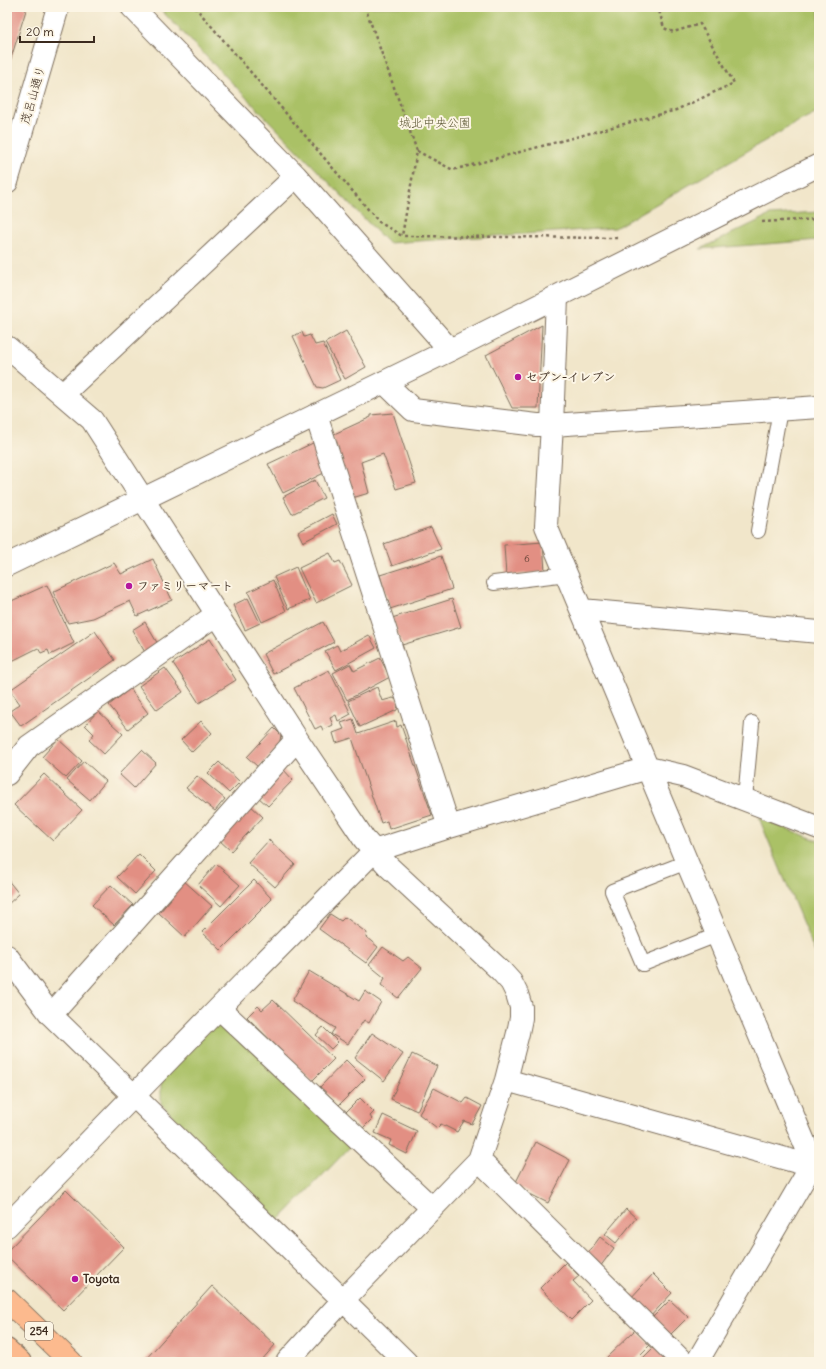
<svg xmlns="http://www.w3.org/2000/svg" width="826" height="1369" font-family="Delius,'Klee One',sans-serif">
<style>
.green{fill:#aac166;stroke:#727642}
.building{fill:#e28f83}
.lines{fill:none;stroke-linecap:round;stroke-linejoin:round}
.service-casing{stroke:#7b6c5a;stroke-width:16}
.minor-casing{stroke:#7b6c5a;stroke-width:24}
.tertiary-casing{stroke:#7b6c5a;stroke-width:24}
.trunk-casing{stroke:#7b6c5a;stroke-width:24}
.path{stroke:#7b6c5a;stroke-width:2.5;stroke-dasharray:3 3;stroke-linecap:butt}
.service{stroke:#fff;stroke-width:14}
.minor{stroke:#fff;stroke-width:22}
.tertiary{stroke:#fff;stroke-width:22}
.trunk{stroke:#fcba8e;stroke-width:22}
.poi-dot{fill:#b5179e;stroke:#fcf5e5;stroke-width:1.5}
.labels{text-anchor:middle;stroke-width:4;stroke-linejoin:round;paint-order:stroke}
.number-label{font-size:10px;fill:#654337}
.shield{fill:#fcf5e5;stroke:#75675a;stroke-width:1}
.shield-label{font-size:11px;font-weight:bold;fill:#3b2a1e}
.street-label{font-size:12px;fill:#3b2a1e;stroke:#fcf5e5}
.park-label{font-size:12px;fill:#5c5734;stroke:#fcf5e5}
.poi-label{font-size:12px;font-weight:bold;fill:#3b2a1e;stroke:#fcf5e5;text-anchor:start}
</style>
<rect width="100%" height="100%" fill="#fcf5e5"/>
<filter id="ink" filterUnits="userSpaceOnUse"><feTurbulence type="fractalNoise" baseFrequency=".025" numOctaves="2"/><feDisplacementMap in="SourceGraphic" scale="8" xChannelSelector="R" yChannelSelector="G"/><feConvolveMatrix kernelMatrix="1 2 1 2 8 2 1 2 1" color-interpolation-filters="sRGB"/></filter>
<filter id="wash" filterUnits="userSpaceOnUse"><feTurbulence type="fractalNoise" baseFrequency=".012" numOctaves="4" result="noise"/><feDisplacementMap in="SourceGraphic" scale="16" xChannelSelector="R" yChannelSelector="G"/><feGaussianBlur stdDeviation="0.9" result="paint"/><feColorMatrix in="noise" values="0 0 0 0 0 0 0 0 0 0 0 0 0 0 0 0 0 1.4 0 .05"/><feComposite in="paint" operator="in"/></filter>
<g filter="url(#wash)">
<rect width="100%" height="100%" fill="#f1e6ca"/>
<path class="green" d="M158 7H819V111L794 124 615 228 388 243Z
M819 212V240L700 249 770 215Z
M759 818 819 841V962Z
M214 1025 231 1027 351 1146 277 1222 161 1104V1081Z"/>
<g id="blocks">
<path class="building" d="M7 7H27L7 71Z
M542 325 538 408H512L486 355Z
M346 331 366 367 345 379 325 343Z
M302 332 304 337 310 335 315 345 323 343 340 380 323 388 317 387 293 336Z
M393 413 416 483 396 489 383 454 361 462 369 493 352 498 332 435 371 417V415Z
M313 443 326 472 283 493 268 464Z
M315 480 324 498 292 514 283 497Z
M332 514 337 524 303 542 298 532Z
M431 527 441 549 392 566 384 544Z
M543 542 545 572 506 576 504 545Z
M330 553 335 563 340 561 352 585 316 603 299 568Z
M441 556 452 589 390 609 380 575Z
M153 559 172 600 137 616 130 601 93 618 68 623 53 592 114 563 121 574Z
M296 567 310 600 288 609 274 577Z
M273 580 286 611 262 622 248 592Z
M47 585 74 643 50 655 48 650 41 653 38 648 12 661 10 656 7 658V603Z
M248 598 260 623 245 630 233 605Z
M452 599 461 627 402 645 392 618Z
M145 622 159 646 146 654 132 630Z
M323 622 334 642 273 674 263 654Z
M95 631 115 660 21 726 10 711 20 704 10 690Z
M369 635 376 648 336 670 325 651 337 645 340 651Z
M210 639 236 680 199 703 173 663Z
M380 658 390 677 347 700 333 673 350 664 354 671Z
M165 668 183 692 157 710 139 686Z
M329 670 351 714 338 721 336 715 330 718 333 725 323 730 321 726 315 729 294 688Z
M377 687 382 701 393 698 399 701 397 710 360 727 348 701Z
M130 689 148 713 128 729 109 705Z
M98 711 123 734 104 754 89 740 94 734 85 725Z
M353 719 358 734 396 721 397 727 401 725 432 815 389 829 387 821 381 823 352 738 336 743 333 733 344 729 341 723Z
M201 721 212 733 192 752 181 740Z
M274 728 281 735 279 746 258 767 247 757Z
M58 739 82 761 66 778 42 757Z
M142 750 156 763 134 788 119 774Z
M84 761 106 781 90 800 67 780Z
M219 762 240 782 229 793 208 773Z
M283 769 293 780 268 806 257 796Z
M44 774 82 810 53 841 14 805Z
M197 776 225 799 215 811 186 788Z
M250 805 263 817 231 851 218 839Z
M269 840 295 864 275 887 248 863Z
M139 854 156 871 135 894 117 877Z
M216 864 240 885 221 906 198 885Z
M7 879 19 894 7 905Z
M183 880 212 906 185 937 159 913 171 899 168 896Z
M254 880 272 899 221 950 202 932Z
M111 885 133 905 114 925 92 905Z
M330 914 341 921 345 917 367 933 366 937 378 947 366 963 319 929Z
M383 947 403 961 408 957 422 968 398 998 381 985 385 978 369 965Z
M309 971 359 1001 365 991 381 1002 369 1023 364 1020 348 1044 331 1034 335 1028 292 1001Z
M273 1000 334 1059 312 1081 247 1017 258 1006 262 1010Z
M323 1027 338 1042 331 1049 316 1035Z
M372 1033 403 1054 384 1081 355 1058Z
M412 1054 437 1066 417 1111 391 1099Z
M346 1060 365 1079 339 1105 320 1087Z
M434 1088 463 1103 467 1098 482 1106 472 1124 464 1121 457 1132 441 1124 437 1128 419 1114Z
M360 1098 374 1112 370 1116 372 1119 361 1130 345 1113Z
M383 1115 417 1131 407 1154 389 1145 391 1140 375 1133Z
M536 1142 570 1160 548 1203 514 1186Z
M66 1190 124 1247 63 1310 7 1256V1251Z
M626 1209 636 1218 616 1243 605 1234Z
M600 1237 614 1248 597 1271 583 1260Z
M566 1262 579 1276 573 1281 591 1300 571 1320 540 1288Z
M653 1274 672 1293 649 1318 629 1300Z
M212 1286 275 1345 260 1362H143Z
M670 1300 688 1317 667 1338 649 1321Z
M635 1330 650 1345 633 1362H610L606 1358Z
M655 1346 671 1362H639Z"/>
</g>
</g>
<g filter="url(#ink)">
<use href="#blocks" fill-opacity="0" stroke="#7b6c5a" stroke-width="1"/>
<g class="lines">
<g class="service-casing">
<path id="service" d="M758 531 780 410
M494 583 567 574
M745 799 752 723
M687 862 612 891 643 964 717 935"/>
</g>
<g class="minor-casing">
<path id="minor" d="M132 7 296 176 450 350
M557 297 552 425 546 526 813 1163
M7 347 92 420 297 739 364 839 389 867 501 971 511 982 517 994 521 1007V1018L518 1033 506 1080 479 1160 343 1300 406 1362
M384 382 413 410 537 425H552L819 407
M63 394 296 176
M316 415 449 827
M582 610 819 632
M7 774 29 746 217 614
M7 956 51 1015 343 1300 287 1362
M219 1008 432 1208
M51 1015 297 739
M506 1080 797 1162 813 1163 819 1165
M479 1160 683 1362
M7 1226 219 1008 374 851 449 827 648 768 683 776 819 828
M697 1362 819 1153"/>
</g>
<g class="tertiary-casing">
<path id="tertiary" d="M7 182 58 7
M7 565 450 350 819 165"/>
</g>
<g class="trunk-casing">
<path id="trunk" d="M7 1300 71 1362
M7 1350 20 1362"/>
</g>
<path class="path" d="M195 7 379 222 402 236 618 238
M365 7 417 151 402 236
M417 151 453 170 676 110 734 83 700 24 673 32 664 28 658 7
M762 222 819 219"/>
<use href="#service" class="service"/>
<use href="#minor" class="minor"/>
<use href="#tertiary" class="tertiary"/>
<use href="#trunk" class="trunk"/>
</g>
</g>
<g class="poi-dot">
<circle cx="518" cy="377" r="4"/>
<circle cx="129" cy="586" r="4"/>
<circle cx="75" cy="1279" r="4"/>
</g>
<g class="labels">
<g class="number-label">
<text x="527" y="562">6</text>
</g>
<rect class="shield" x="25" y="1322" width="28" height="18" rx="3"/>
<g class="shield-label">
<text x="39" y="1335">254</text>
</g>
<g class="street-label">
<text transform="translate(33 95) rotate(-74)" y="4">茂呂山通り</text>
</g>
<g class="park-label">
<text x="435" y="127">城北中央公園</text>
</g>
<g class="poi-label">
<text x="526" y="381">セブン-イレブン</text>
<text x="137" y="590">ファミリーマート</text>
<text x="83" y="1283">Toyota</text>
</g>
</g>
<rect width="826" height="1369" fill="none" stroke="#fcf5e5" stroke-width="24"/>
<path d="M20 36v6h74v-6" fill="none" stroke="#3b2a1e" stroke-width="2"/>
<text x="26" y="36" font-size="12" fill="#3b2a1e" stroke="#fcf5e5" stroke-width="3" paint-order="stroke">20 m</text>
</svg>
